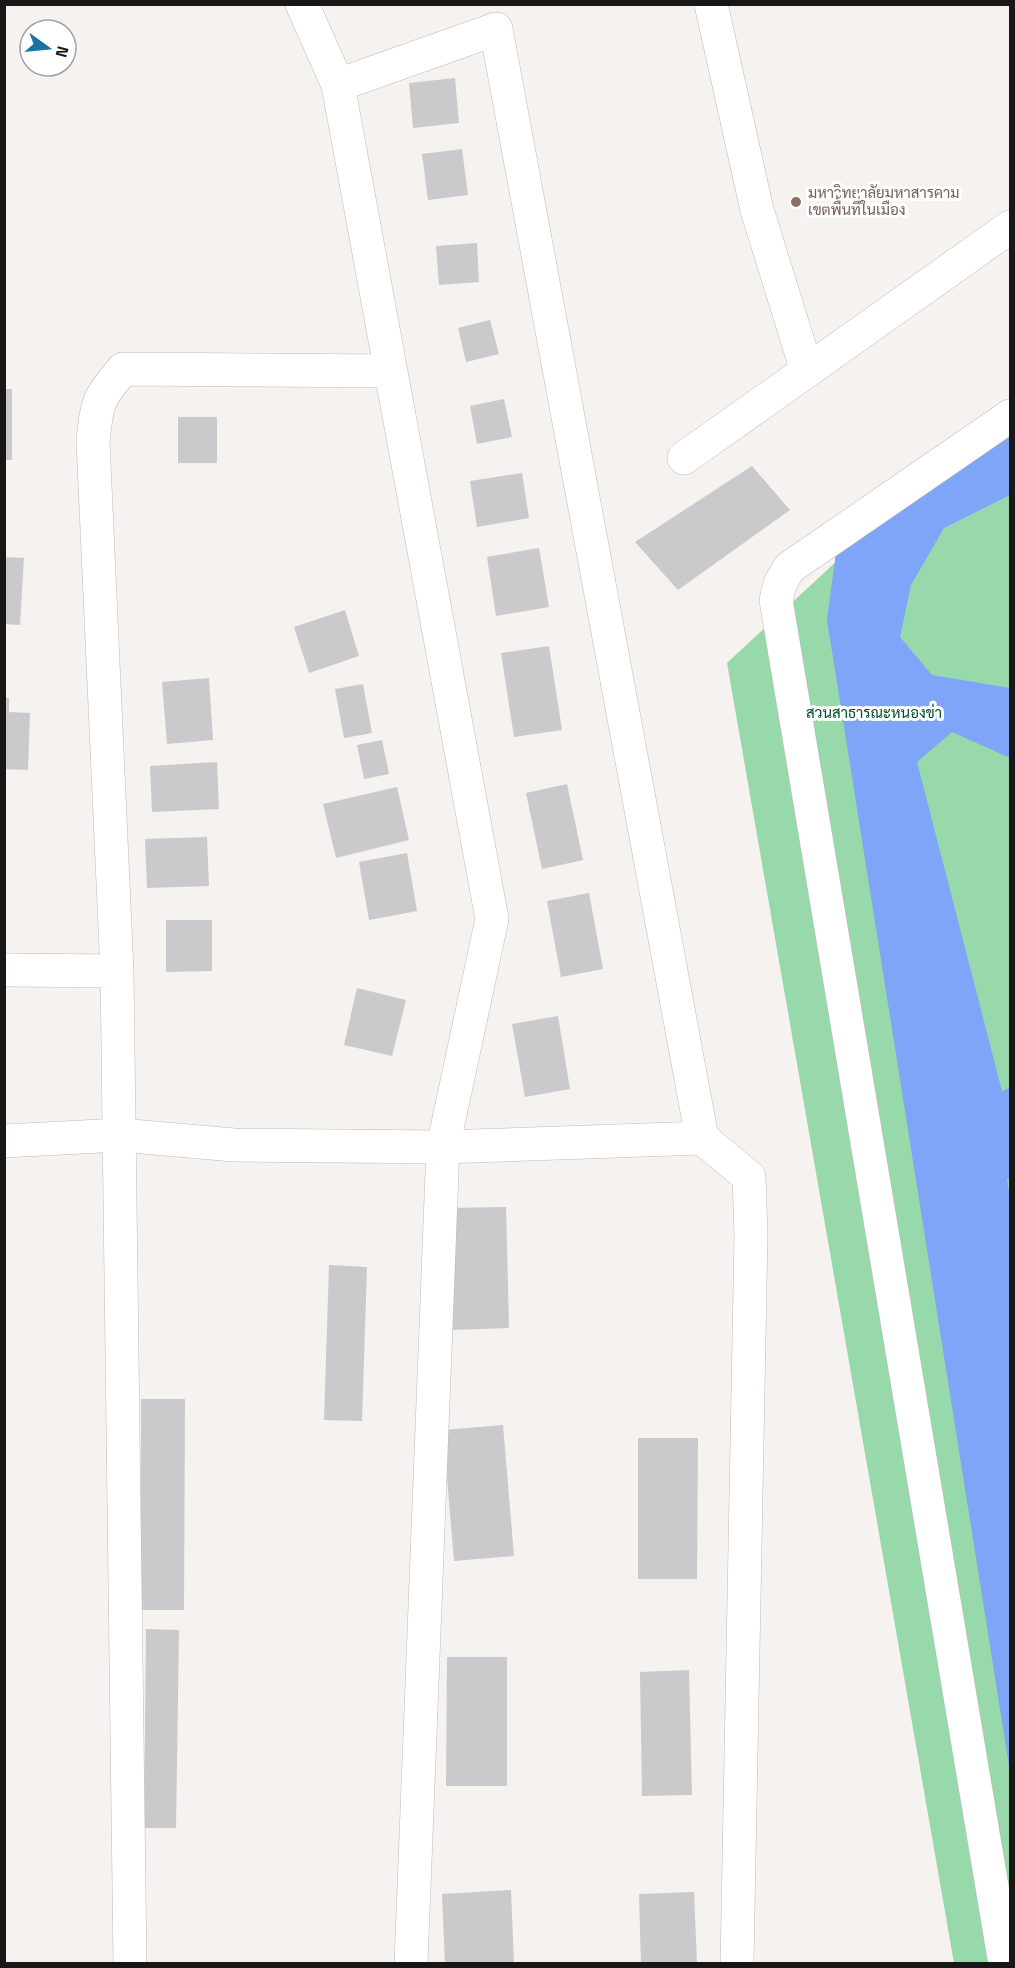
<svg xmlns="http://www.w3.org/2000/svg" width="1015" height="1968" font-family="'Titillium Web',Sarabun,sans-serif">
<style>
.green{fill:#97d9aa}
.water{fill:#7fa5f8}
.building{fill:#cac9cc}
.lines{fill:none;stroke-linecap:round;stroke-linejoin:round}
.minor-casing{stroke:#bebbb9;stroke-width:34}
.minor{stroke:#fff;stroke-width:33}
.education-dot{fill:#8d6e63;stroke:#fff;stroke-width:2}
.labels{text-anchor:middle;stroke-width:6;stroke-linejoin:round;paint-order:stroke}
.education-label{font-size:15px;fill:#785e54;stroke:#fff;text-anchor:start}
.park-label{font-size:15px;fill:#044f27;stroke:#fff}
</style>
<rect width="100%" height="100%" fill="#f5f2f0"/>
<path class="green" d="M1010 400V1963H954L727 663Z"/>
<path class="water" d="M1010 421V495L944 528 911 585 900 637 932 675 1010 688V758L952 732 917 762 1002 1091 1010 1088V1178L1007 1179 1010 1199V1772L827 620 837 545Z"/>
<path class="building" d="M455 78 459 123 413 128 409 83Z
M462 149 468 195 428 200 422 154Z
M477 243 479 282 439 285 436 246Z
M490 320 499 354 466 362 458 328Z
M4 389H12V460H4Z
M504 399 512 437 477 444 470 406Z
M178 417H217V463H178Z
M752 466 790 510 678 590 635 542Z
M522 473 529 518 477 527 470 481Z
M539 548 549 607 496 616 487 557Z
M4 557 24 558 20 625 4 624Z
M345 610 359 656 309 673 294 627Z
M549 646 562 730 514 737 501 653Z
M209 678 213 740 167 744 162 682Z
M363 684 372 733 344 738 335 689Z
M4 698H9V712L30 713 28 770 4 769Z
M382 740 389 774 364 779 357 745Z
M217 762 219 809 152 812 150 766Z
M567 784 583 860 542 869 526 793Z
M397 787 409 840 336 858 323 804Z
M207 837 209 886 147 888 145 839Z
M407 853 417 911 369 920 359 862Z
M589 893 603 969 561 977 547 901Z
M166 920H212V971L166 972Z
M357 988 406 1000 392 1056 344 1045Z
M558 1016 570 1089 525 1097 512 1024Z
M506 1207 509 1328 453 1330 449 1208Z
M329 1265 367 1267 362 1421 324 1420Z
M141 1399H185L184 1610H141Z
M503 1425 514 1556 454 1561 443 1430Z
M638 1438H698L697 1579H638Z
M146 1629 179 1630 176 1828H144Z
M447 1657H507V1786H446Z
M689 1670 692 1795 642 1796 640 1672Z
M511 1890 514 1964H445L442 1894Z
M694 1892 697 1964H641L639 1894Z"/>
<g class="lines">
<g class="minor-casing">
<path id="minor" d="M302 4 338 85 492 919 443 1147 411 1964
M711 4 757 210 807 371
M338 85 496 29 702 1138
M684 458 1010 227
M4 970 117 971
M4 1141 120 1135 234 1145 443 1147 702 1138 749 1177 751 1234 737 1964
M130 1964 117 971 93 441C97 403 97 399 123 369L390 371
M1005 1964 776 600 780 584 789 568 1010 416"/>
</g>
<use href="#minor" class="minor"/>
</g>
<circle class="education-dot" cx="796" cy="202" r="6"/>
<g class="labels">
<g class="education-label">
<text x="808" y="198">มหาวิทยาลัยมหาสารคาม<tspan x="808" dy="17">เขตพื้นที่ในเมือง</tspan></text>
</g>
<g class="park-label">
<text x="874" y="718">สวนสาธารณะหนองข่า</text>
</g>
</g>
<rect width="1015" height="1968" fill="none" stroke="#181616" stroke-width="12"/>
<g transform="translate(48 48) rotate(105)"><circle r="28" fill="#ffffff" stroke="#a3a2a2" stroke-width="1.5"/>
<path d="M0-4.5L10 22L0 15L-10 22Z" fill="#1e72a2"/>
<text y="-9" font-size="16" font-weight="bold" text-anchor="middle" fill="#181616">N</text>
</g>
</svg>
